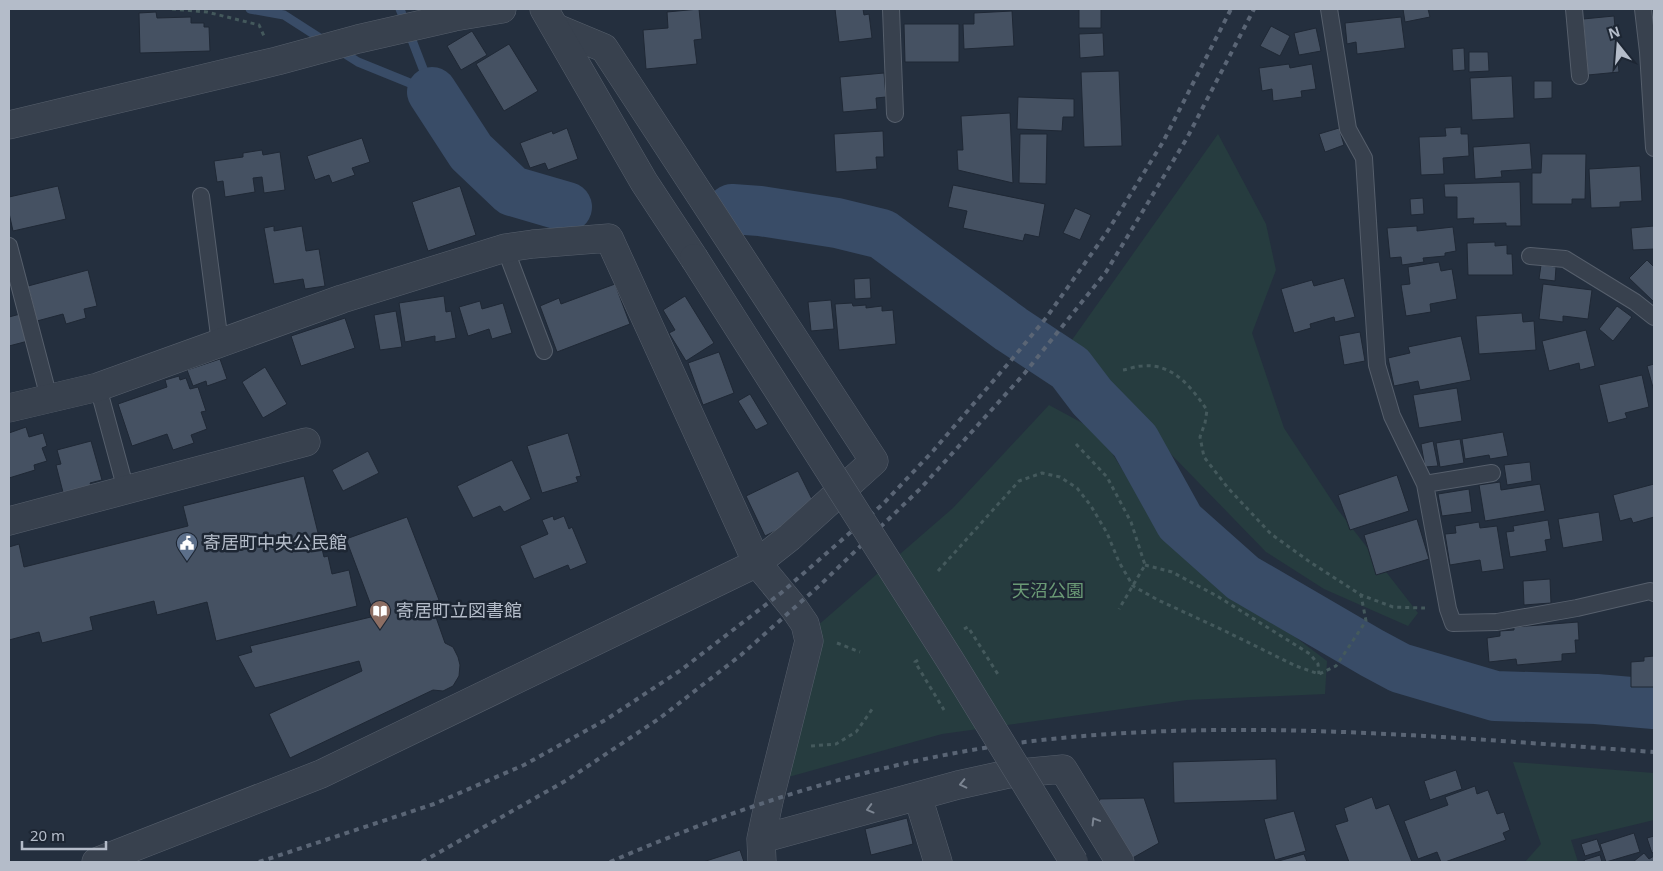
<svg xmlns="http://www.w3.org/2000/svg" width="1663" height="871" font-family="'Noto Sans','Noto Sans JP',sans-serif">
<style>
.green{fill:#263c3f}
.lines{fill:none;stroke-linecap:round;stroke-linejoin:round}
.stream{stroke:#394c67;stroke-width:9}
.river{stroke:#394c67;stroke-width:50}
.building{fill:#455162;stroke:#1f2835}
.service-casing{stroke:#565f6c;stroke-width:18}
.minor-casing{stroke:#565f6c;stroke-width:29}
.tertiary-casing{stroke:#565f6c;stroke-width:29}
.path{stroke:#44595c;stroke-width:3;stroke-dasharray:4 4;stroke-linecap:butt}
.service{stroke:#38414e;stroke-width:16}
.minor{stroke:#38414e;stroke-width:28}
.tertiary{stroke:#38414e;stroke-width:28}
.rail{stroke:#5a6575;stroke-width:4;stroke-dasharray:5 5;stroke-linecap:butt}
.tertiary-bridge-casing{stroke:#565f6c;stroke-width:29;stroke-linecap:butt}
.tertiary-bridge{stroke:#38414e;stroke-width:28}
.oneway{stroke:#7c8592}
.labels{text-anchor:middle;stroke-width:5;stroke-linejoin:round;paint-order:stroke}
.poi-label{font-size:18px;fill:#b4bcc9;stroke:#1d2633;text-anchor:start}
.park-label{font-size:18px;fill:#6b9a76;stroke:#1d2633}
</style>
<rect width="100%" height="100%" fill="#242f3e"/>
<path class="green" d="M1218 134 1266 224 1276 270 1252 333 1284 428 1338 510 1418 613 1408 626 1324 589 1266 552 1067 347Z
M1049 405 1099 432 1165 539 1327 661 1325 694 1187 700 942 734 785 778 816 627 953 508Z
M1513 762 1654 773V820L1571 840 1578 862H1525L1541 844Z"/>
<g class="lines">
<path class="stream" d="M250 9 284 15 326 42
M400 9 432 92
M339 50 358 62 432 92"/>
<path class="river" d="M432 92 471 152 512 191 567 207
M732 209 760 211 837 223 882 234 1011 329 1070 368 1092 397 1135 441 1180 522 1243 578 1372 653 1400 668 1495 696 1596 699 1654 704"/>
</g>
<path class="building" d="M699 9 702 39 694 40 697 64 646 69 643 30 668 28 667 12Z
M835 9H863L864 15 869 14 872 38 839 42Z
M1079 9H1101V28H1079Z
M1403 9H1428L1430 17 1405 22Z
M1012 11 1014 46 964 49 963 24H974V13Z
M156 12 157 18 191 17V23H204V27H209L210 51 140 53 139 13Z
M1614 16 1619 72 1588 75 1583 19Z
M1401 17 1405 48 1357 54 1356 42 1347 44 1345 23Z
M904 24H959V62H905Z
M1271 26 1290 36 1280 56 1260 46Z
M1316 28 1321 51 1299 55 1294 33Z
M472 31 487 55 461 70 447 46Z
M1103 33 1104 56 1080 58 1079 34Z
M509 44 538 91 504 111 476 64Z
M1464 48 1465 70 1453 71 1452 49Z
M1469 52H1488L1489 71 1469 72Z
M1289 64 1290 68 1312 64 1316 89 1301 91 1302 97 1273 101 1272 89 1262 91 1259 68Z
M1119 71 1122 146 1084 147 1081 72Z
M884 73 886 97 876 98 877 109 843 112 840 77Z
M1512 76 1514 118 1472 120 1470 78Z
M1534 81H1552V98L1534 99Z
M1018 97 1074 99V117H1063L1062 131 1017 129Z
M1010 113 1013 183 958 170 957 150H963L961 116Z
M1461 127V134H1468L1469 156 1443 158 1444 174 1421 175 1419 137 1446 136 1445 128Z
M567 128 578 159 548 170 545 163 530 168 520 143 552 131 553 134Z
M1339 128 1344 145 1325 152 1319 134Z
M883 131 884 157H876L877 169 836 172 834 134Z
M1020 134H1047L1046 184 1019 183Z
M362 138 370 162 352 168 355 175 332 183 329 175 315 180 307 156Z
M1530 143 1532 169 1501 171 1502 177 1475 179 1473 147Z
M262 150 263 155 280 152 285 190 264 193 262 177 253 178 255 192 225 197 223 181 217 182 214 161 243 157V153Z
M1542 154H1586L1585 199H1572V204H1532V173H1541Z
M1640 166 1642 201 1620 202V207L1591 208 1589 169Z
M1520 182 1521 226H1506V223L1473 224 1474 218 1457 219V197H1445L1444 184Z
M953 185 1045 204 1039 237 1025 234 1023 241 963 228 967 211 948 207Z
M58 186 66 219 13 231 9 213V197Z
M460 186 476 235 428 251 412 202Z
M1423 198 1424 214 1411 215 1410 199Z
M1075 208 1091 215 1080 240 1063 233Z
M274 226V231L302 226 306 251 319 249 325 286 305 289 303 279 274 284 264 228Z
M1417 226V231L1453 227 1456 251 1445 253V256L1423 258 1424 262 1402 265 1401 257 1390 258 1387 228Z
M1654 226V249L1633 250 1631 228Z
M1495 242V246L1507 245V254H1512L1513 275H1468L1467 243Z
M1647 260 1654 267V302L1629 278Z
M1439 262 1441 271 1452 269 1457 299 1430 304 1431 312 1406 316 1401 285 1410 284 1408 267Z
M1541 265 1556 267 1555 281 1539 279Z
M88 270 97 306 84 309 86 318 66 324 63 314 37 321 28 286Z
M870 278 871 298 855 299 854 279Z
M1344 278 1355 317 1335 322 1334 317 1310 324 1311 328 1294 333 1281 289 1312 280 1314 286Z
M615 284 630 324 557 352 540 306 559 298 561 304Z
M1543 284 1592 290 1588 319 1563 316V322L1539 319Z
M444 296 446 312 451 311 456 338 435 342V336L405 342 399 303Z
M685 296 714 343 686 361 669 333 675 330 663 310Z
M831 300 834 329 811 331 808 302Z
M480 301 482 309 503 303 512 333 492 339 489 329 468 336 459 307Z
M852 303 853 306 866 305V308L882 306V311L893 310 896 344 839 350 835 304Z
M1617 306 1632 317 1613 341 1599 329Z
M396 311 402 347 380 350 374 315Z
M1522 313 1523 322 1534 321 1536 350 1479 354 1476 316Z
M20 314 28 341 9 346V317Z
M345 318 355 348 301 366 291 336Z
M1586 330 1595 366 1580 370 1579 363 1549 371 1542 341Z
M1360 332 1365 361 1344 365 1339 336Z
M1461 336 1471 380 1420 390 1418 381 1394 386 1388 358 1410 353 1408 347Z
M719 352 734 393 703 405 688 363Z
M220 359 227 379 207 386 206 381 193 386 187 370Z
M1654 364V391L1647 366Z
M265 367 287 404 263 418 242 382Z
M1642 375 1649 407 1625 413 1627 418 1608 423 1599 385Z
M179 376 180 380 186 378 190 389 198 387 206 411 201 412 207 429 191 435 194 443 173 450 167 434 132 446 118 404 167 387 165 380Z
M1457 388 1462 421 1419 428 1413 395Z
M750 394 768 424 756 430 738 401Z
M26 427 29 437 43 433 47 446 42 448 47 461 34 465 35 470 9 478V433Z
M1503 432 1508 456 1490 459 1489 455 1465 459 1462 439Z
M568 433 581 476 576 477 578 482 542 493 527 446Z
M1460 439 1464 463 1440 467 1436 443Z
M91 441 102 480 90 483 92 488 64 496 56 465 61 464 57 450Z
M1433 441 1438 466 1425 467 1421 444Z
M368 451 379 473 343 491 332 470Z
M512 460 531 499 504 512 500 506 473 518 457 486Z
M1530 462 1532 481 1507 485 1504 465Z
M798 471 814 503 808 515 765 536 746 496Z
M1397 475 1409 511 1350 530 1338 495Z
M304 476 324 557 328 556 332 574 349 570 357 606 216 641 207 602 157 615 154 601 90 617 93 630 42 643 39 632 9 640V547L19 544 24 567 188 526 183 506Z
M1500 482 1501 490 1540 484 1545 511 1485 521 1479 485Z
M1654 484V517L1633 523 1631 518 1620 521 1613 495Z
M1469 489 1472 512 1442 516 1438 494Z
M1599 512 1603 541 1563 548 1558 519Z
M553 516 554 520 564 516 569 529 572 527 587 563 570 570 568 565 534 579 520 546 548 534 542 520Z
M407 517 439 600 431 603 445 643 453 647 458 657 460 665 459 676 453 686 443 691 433 690 290 758 269 714 362 671 359 661 255 688 238 656 252 652 250 646 375 616 346 539Z
M1417 519 1429 559 1376 575 1364 535Z
M1548 520 1551 539 1545 540 1547 551 1510 557 1506 532 1514 531 1513 526Z
M1479 522 1480 528 1497 526 1504 569 1482 572 1480 560 1450 565 1445 534 1456 533 1455 526Z
M1550 579 1551 603 1524 605 1523 581Z
M1578 622 1579 640H1575L1576 653 1562 654V661L1517 665 1516 659 1489 662 1487 638 1500 636V631L1514 630V627Z
M1654 656V687H1631V662L1644 661V657Z
M1276 759 1277 800 1174 803 1173 762Z
M1456 770 1462 789 1430 800 1424 781Z
M1475 786 1477 794 1488 790 1497 814 1504 812 1510 830 1503 833 1506 840 1445 862H1441L1437 852 1418 859 1404 821 1448 805 1445 797Z
M1372 797 1376 809 1389 804 1412 862H1349L1335 825 1348 821 1344 808Z
M1144 798 1159 843 1129 860 1097 807 1100 799Z
M1294 811 1306 851 1275 860 1264 819Z
M907 818 913 844 871 855 865 829Z
M1634 833 1640 852 1606 862 1600 844Z
M1654 836V852L1652 853 1647 838Z
M1597 839 1601 851 1585 856 1581 844Z
M740 850 744 862H703Z
M1644 853 1649 859 1654 856V862H1633Z
M1304 854 1307 862H1275Z
M1600 855 1602 862H1585L1584 860Z"/>
<g class="lines">
<g class="service-casing">
<path id="service" d="M891 9 895 114
M1329 9 1348 129 1364 158 1377 365 1392 416 1425 484 1448 609 1453 623 1497 622 1577 608 1650 591 1654 593
M1574 9 1580 76
M1643 9 1648 52 1654 148
M201 196 220 343
M9 246 49 398
M505 248 544 351
M1530 256 1565 259 1635 302 1654 317
M98 387 126 490
M1425 484 1492 473"/>
</g>
<g class="minor-casing">
<path id="minor" d="M9 408 98 387 342 299 505 248 533 244 609 238 757 563 794 608 805 624 809 641 769 801 761 839 762 862
M9 521 306 442
M918 797 938 862
M761 839 958 785 1008 774 1063 769 1120 862
M96 862 321 774 757 563 790 537 874 461 604 48 556 28"/>
</g>
<g class="tertiary-casing">
<path id="tertiary" d="M544 9 644 182 694 258
M9 125 277 61 358 39 454 17 502 9"/>
</g>
<path class="path" d="M172 9 207 12 259 25 264 36
M1123 370C1129 369 1136 366 1142 366 1173 363 1191 387 1207 410L1205 423 1200 437 1204 457 1228 488 1271 534 1310 562 1361 595 1393 607 1425 608
M1076 444 1107 477 1131 522 1145 565 1119 609
M1145 565 1172 572 1217 596 1310 654 1318 664 1319 674
M938 571 1019 481 1042 473 1060 477 1077 488 1091 506 1107 533 1119 562 1133 586 1158 600 1225 631 1296 666 1319 674 1336 666 1366 621 1361 595
M964 629 968 627 999 676
M837 643 860 652
M918 660 915 662 944 710
M811 746 836 744 856 732 873 708"/>
<use href="#service" class="service"/>
<use href="#minor" class="minor"/>
<use href="#tertiary" class="tertiary"/>
<path class="rail" d="M259 862 434 804 524 765 607 719 681 670 781 593 883 504 933 451 1013 358 1046 318 1107 232 1163 142 1231 9
M422 862 567 780 660 718 741 655 820 585 921 488 1024 374 1106 272 1187 138 1254 9
M610 862C750 801 899 755 1051 739 1252 718 1454 738 1654 752"/>
<g class="tertiary-bridge-casing">
<path id="tertiary-bridge" d="M694 258 950 660 1074 862"/>
</g>
<use href="#tertiary-bridge" class="tertiary-bridge"/>
</g>
<defs><path id="oneway-chevron" d="M-2-3.5L2.5 0L-2 3.5" fill="none" stroke-width="1.6" stroke-linecap="round" stroke-linejoin="round" transform="scale(1.25)"/></defs>
<g class="oneway">
<use href="#oneway-chevron" transform="translate(963 784) rotate(167)"/>
<use href="#oneway-chevron" transform="translate(870 809) rotate(165)"/>
<use href="#oneway-chevron" transform="translate(1095 821) rotate(-121)"/>
</g>
<defs>
<g id="civic-pin" transform="scale(1.125)"><path d="M0 17L-7.5 6A9.5 9.5 0 1 1 7.5 6Z" fill="#5c6f8a" stroke="#1d2633"/><path d="M-.6-6.5H3V-4.5H.6V-3L4-1V1h2V6H-6V1h2V-1L-.6-3ZM-1.2 2.5V6h2.4V2.5Z" fill="#fff"/></g>
<g id="library-pin" transform="scale(1.125)"><path d="M0 17L-7.5 6A9.5 9.5 0 1 1 7.5 6Z" fill="#8d6e63" stroke="#1d2633"/><path d="M-6-4Q-3-5.5-.7-3.5V5Q-3 3-6 4ZM6-4Q3-5.5 .7-3.5V5Q3 3 6 4Z" fill="#fff"/></g>
</defs>
<g fill-rule="evenodd">
<use href="#civic-pin" x="187" y="543"/>
<use href="#library-pin" x="380" y="611"/>
</g>
<g class="labels">
<g class="poi-label">
<text x="203" y="549">寄居町中央公民館</text>
<text x="396" y="617">寄居町立図書館</text>
</g>
<g class="park-label">
<text x="1048" y="597">天沼公園</text>
</g>
</g>
<rect width="1663" height="871" fill="none" stroke="#b4bcc9" stroke-width="20"/>
<g transform="translate(1618 45) rotate(343)" stroke="#1d2633" stroke-width="4" paint-order="stroke">
<path d="M0-4L9 19L0 12L-9 19Z" fill="#b4bcc9"/>
<text y="-8" font-size="14" font-weight="bold" text-anchor="middle" fill="#b4bcc9">N</text>
</g>
<path d="M22 841v8h84v-8" fill="none" stroke="#b4bcc9" stroke-width="2.5"/>
<text x="30" y="841" font-size="15" fill="#b4bcc9" stroke="#1d2633" stroke-width="4" paint-order="stroke">20 m</text>
</svg>
